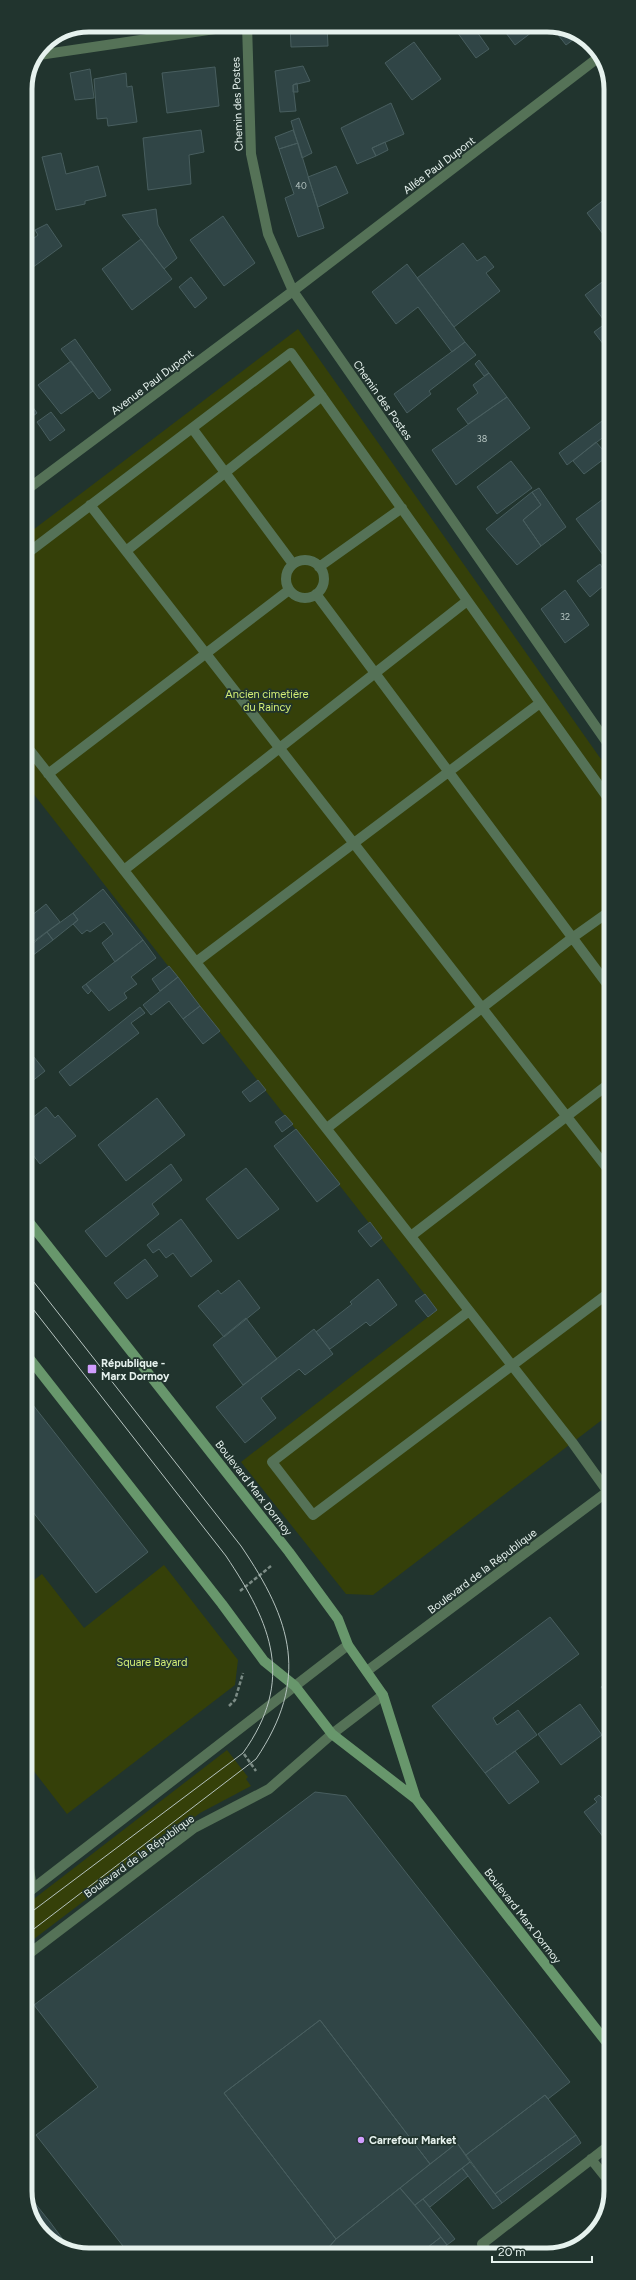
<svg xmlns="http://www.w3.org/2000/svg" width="636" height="2280" font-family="Figtree,sans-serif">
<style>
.green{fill:#354009}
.building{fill:#304546;stroke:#485e5f}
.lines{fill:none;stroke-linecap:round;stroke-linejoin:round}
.path{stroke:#7b8b85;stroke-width:2.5;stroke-dasharray:4 2;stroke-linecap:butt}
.service{stroke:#557257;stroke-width:10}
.minor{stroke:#557257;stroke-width:10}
.tertiary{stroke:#557257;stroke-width:10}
.secondary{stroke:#68976c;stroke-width:10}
.tram{stroke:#b5c3bf;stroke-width:1}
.poi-dot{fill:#d19dfe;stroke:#21342e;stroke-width:1.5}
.labels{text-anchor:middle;stroke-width:3.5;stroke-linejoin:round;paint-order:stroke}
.number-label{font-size:9px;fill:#b8c7c4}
.street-label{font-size:11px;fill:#e6f2ee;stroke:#21342e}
.park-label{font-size:11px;fill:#d3ee75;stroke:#21342e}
.poi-label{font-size:11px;font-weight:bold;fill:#e6f2ee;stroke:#21342e;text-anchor:start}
.rim{fill:none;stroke:#e6f2ee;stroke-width:5}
</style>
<rect width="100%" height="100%" fill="#21342e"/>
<path class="green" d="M298 329 610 772 611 1413 373 1595 346 1594 241 1462 437 1310 25 783V536Z
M164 1565 238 1660 235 1685 67 1814 26 1761V1586L42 1574 84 1628Z
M227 1750 248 1777 246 1779 251 1786 200 1813 26 1945V1905Z"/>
<path class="building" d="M290 25H327L328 46 291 47Z
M452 25H480L475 29 489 49 476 58Z
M500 25 540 26 515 45Z
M551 26 569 32 574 39 566 45Z
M414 42 441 79 412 100 385 63Z
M303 66 310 81 293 85 296 111 280 112 275 71Z
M215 67 219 106 167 113 162 73Z
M90 69 94 98 75 100 70 73Z
M126 73 127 87 132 86 137 122 108 126 107 118 97 119 94 79Z
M297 83 298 92H293V85Z
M391 103 404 134 372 148 376 156 357 164 341 128Z
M299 118 312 153 302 158 291 121Z
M201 130 204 152 189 155 191 184 148 190 143 138Z
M293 130 298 143 279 149 275 137Z
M385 142 388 150 376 156 372 148Z
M298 143 324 228 298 237 285 198 294 194 279 149Z
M61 153 66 174 98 166 106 196 85 201V204L56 210 42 157Z
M336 166 348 193 318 207 308 177Z
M610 195V235L606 238 587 213Z
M156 209 158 225 177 258 164 269 122 215Z
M223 216 255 263 224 286 190 240Z
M47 224 62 246 25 273V245L38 235 35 230Z
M141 239 172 279 132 310 102 269Z
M463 243 477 261 485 256 494 267 486 273 500 291 454 327 417 278Z
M610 248V262L603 253Z
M407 264 465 342 452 352 418 307 396 324 372 292Z
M610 276V320L606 323 585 295Z
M191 277 207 298 195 308 179 287Z
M602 326 610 337V353L594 332Z
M75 339 111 390 99 399 61 349Z
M465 342 476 355 429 391 431 394 407 413 394 394Z
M479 360 489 373 484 376 475 364Z
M71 361 93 391 61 414 38 385Z
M489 373 507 397 468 424 457 409 478 393 473 385Z
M25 396 37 413 25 422Z
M507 397 530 428 456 485 432 450Z
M51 412 65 430 50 441 37 422Z
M610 415V432L567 465 559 453Z
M596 442 608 456 584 474 573 461Z
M511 461 532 488 497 514 477 487Z
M539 488 566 527 541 546 523 520 541 505 532 492Z
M532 492 541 505 523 520 541 546 517 565 486 529Z
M610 494V556L606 559 576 519Z
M600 564 610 580 590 597 577 581Z
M565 590 589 625 565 643 541 609Z
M103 889 143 940 115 962 102 943 113 934 104 922 90 932 87 930 82 934 73 924 78 920 73 913Z
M46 904 60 922 26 947V920Z
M73 913 78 920 53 940 47 932Z
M47 932 53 940 28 959 26 949Z
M143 940 156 958 131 977 137 984 124 993 127 998 109 1011 86 984Z
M169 966 178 977 160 991 152 979Z
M178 977 200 1006 183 1019 169 1001 151 1015 143 1005Z
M86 984 91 991 88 994 82 987Z
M200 1006 220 1031 203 1044 183 1019Z
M140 1007 145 1013 131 1023 139 1033 70 1086 59 1072Z
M26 1047 45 1071 26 1086Z
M258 1080 266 1090 250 1102 242 1092Z
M157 1098 185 1135 126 1181 98 1145Z
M46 1107 55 1118 58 1115 76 1136 40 1164 26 1146V1123Z
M285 1115 293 1124 282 1132 275 1122Z
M296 1129 340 1184 317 1202 274 1146Z
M171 1164 182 1180 152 1204 159 1214 106 1257 85 1231Z
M246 1168 279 1209 238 1239 206 1199Z
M181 1219 212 1261 191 1277 173 1253 166 1258 159 1249 153 1253 147 1245Z
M370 1222 382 1238 371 1247 358 1231Z
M145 1259 158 1276 127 1299 114 1283Z
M378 1279 397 1305 370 1326 366 1322 330 1349 316 1332 352 1304 350 1302Z
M239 1280 260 1308 224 1337 198 1306 218 1290 221 1294Z
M425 1294 437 1310 428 1317 415 1301Z
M246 1318 277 1359 243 1385 213 1345Z
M314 1329 333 1354 305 1375 299 1369 261 1398 276 1418 245 1443 216 1407Z
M26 1396 148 1552 96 1593 26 1503Z
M550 1617 579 1654 493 1718 497 1725 518 1710 537 1735 485 1773 432 1706Z
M611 1680V1700L601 1687Z
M580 1704 602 1735 561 1765 538 1734Z
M515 1751 539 1782 509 1804 485 1773Z
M611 1791V1840L607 1842 584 1812 597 1802 594 1799 599 1795 602 1798Z
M315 1792 346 1796 570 2082 548 2099 545 2095 466 2155 457 2143 430 2164 320 2020 224 2093 336 2239 322 2254 130 2255 36 2135 98 2087 34 2005Z
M320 2020 430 2164 336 2239 224 2093Z
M545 2095 576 2135 495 2194 466 2155Z
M576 2135 581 2143 502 2203 495 2194Z
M457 2143 470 2162 415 2205 400 2188Z
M470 2162 502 2203 493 2209 462 2168Z
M462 2168 468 2176 430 2207 423 2199Z
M400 2188 441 2237 419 2254H329L326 2251 336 2239Z
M26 2192 50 2222 70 2249 47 2239 26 2204Z
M423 2199 455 2239 447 2245 415 2205Z
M599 2226 598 2230 579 2242Z
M441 2237 447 2245 435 2254H419Z"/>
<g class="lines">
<path class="path" d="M240 1591 271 1566
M229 1706 235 1700 243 1673
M244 1754 256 1771"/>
<path class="service" d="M192 428 293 564
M90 505 610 1172
M126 551 322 396
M25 555 291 353 610 801
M286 579a19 19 0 1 1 38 0a19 19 0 1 1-38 0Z
M319 567 402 508
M316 594 610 988
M25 744 572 1442 608 1492
M48 774 289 590
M124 870 467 601
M196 962 540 703
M327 1128 572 938 610 911
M411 1236 610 1083
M469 1311 272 1462 313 1515 610 1292
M26 1847 32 1889
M591 2159 611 2184
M489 2254 482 2244 611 2144"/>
<path class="minor" d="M247 25 251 154 268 234 293 291 610 747
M39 55 242 25
M25 491 293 291 599 57
M26 1894 348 1645
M26 1956 194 1828 269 1789 332 1734 383 1695"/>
<path class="tertiary" d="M367 1671 611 1489"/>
<path class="secondary" d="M26 1218 289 1552 338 1619 348 1645 383 1695 416 1799
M26 1354 222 1604 264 1661 295 1686 332 1734 416 1799 611 2048"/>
<path class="tram" d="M26 1272 241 1546C292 1621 310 1679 256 1759L26 1935
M26 1300 226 1556C272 1625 295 1680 243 1753L26 1916"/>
</g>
<g class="poi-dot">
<rect x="87" y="1364" width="10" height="10" rx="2"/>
<circle cx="361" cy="2140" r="4"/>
</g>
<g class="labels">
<g class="number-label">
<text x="301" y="189">40</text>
<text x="482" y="442">38</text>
<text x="565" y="620">32</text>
</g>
<g class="street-label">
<text transform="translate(237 104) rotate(-92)" y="4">Chemin des Postes</text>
<text transform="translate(439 165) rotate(-37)" y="4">Allée Paul Dupont</text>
<text transform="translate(152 382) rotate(-37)" y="4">Avenue Paul Dupont</text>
<text transform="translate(383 400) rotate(55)" y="4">Chemin des Postes</text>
<text transform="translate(254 1488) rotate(52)" y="4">Boulevard Marx Dormoy</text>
<text transform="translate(482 1571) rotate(-37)" y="4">Boulevard de la République</text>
<text transform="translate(139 1856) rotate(-36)" y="4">Boulevard de la République</text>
<text transform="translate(523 1916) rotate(52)" y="4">Boulevard Marx Dormoy</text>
</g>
<g class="park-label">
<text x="267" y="698">Ancien cimetière<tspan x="267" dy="13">du Raincy</tspan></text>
<text x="152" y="1666">Square Bayard</text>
</g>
<g class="poi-label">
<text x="101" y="1367">République -<tspan x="101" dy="13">Marx Dormoy</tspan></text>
<text x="369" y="2144">Carrefour Market</text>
</g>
</g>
<path d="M0 0H636V2280H0ZM89 32H547A57 57 0 0 1 604 89V2191A57 57 0 0 1 547 2248H89A57 57 0 0 1 32 2191V89A57 57 0 0 1 89 32Z" fill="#21342e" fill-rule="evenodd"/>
<path class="rim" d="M89 32H547A57 57 0 0 1 604 89V2191A57 57 0 0 1 547 2248H89A57 57 0 0 1 32 2191V89A57 57 0 0 1 89 32Z"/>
<path d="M492 2256v6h100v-6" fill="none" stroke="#e6f2ee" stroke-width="2"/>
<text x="498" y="2256" font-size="12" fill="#e6f2ee" stroke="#21342e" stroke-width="3" paint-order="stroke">20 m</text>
</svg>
